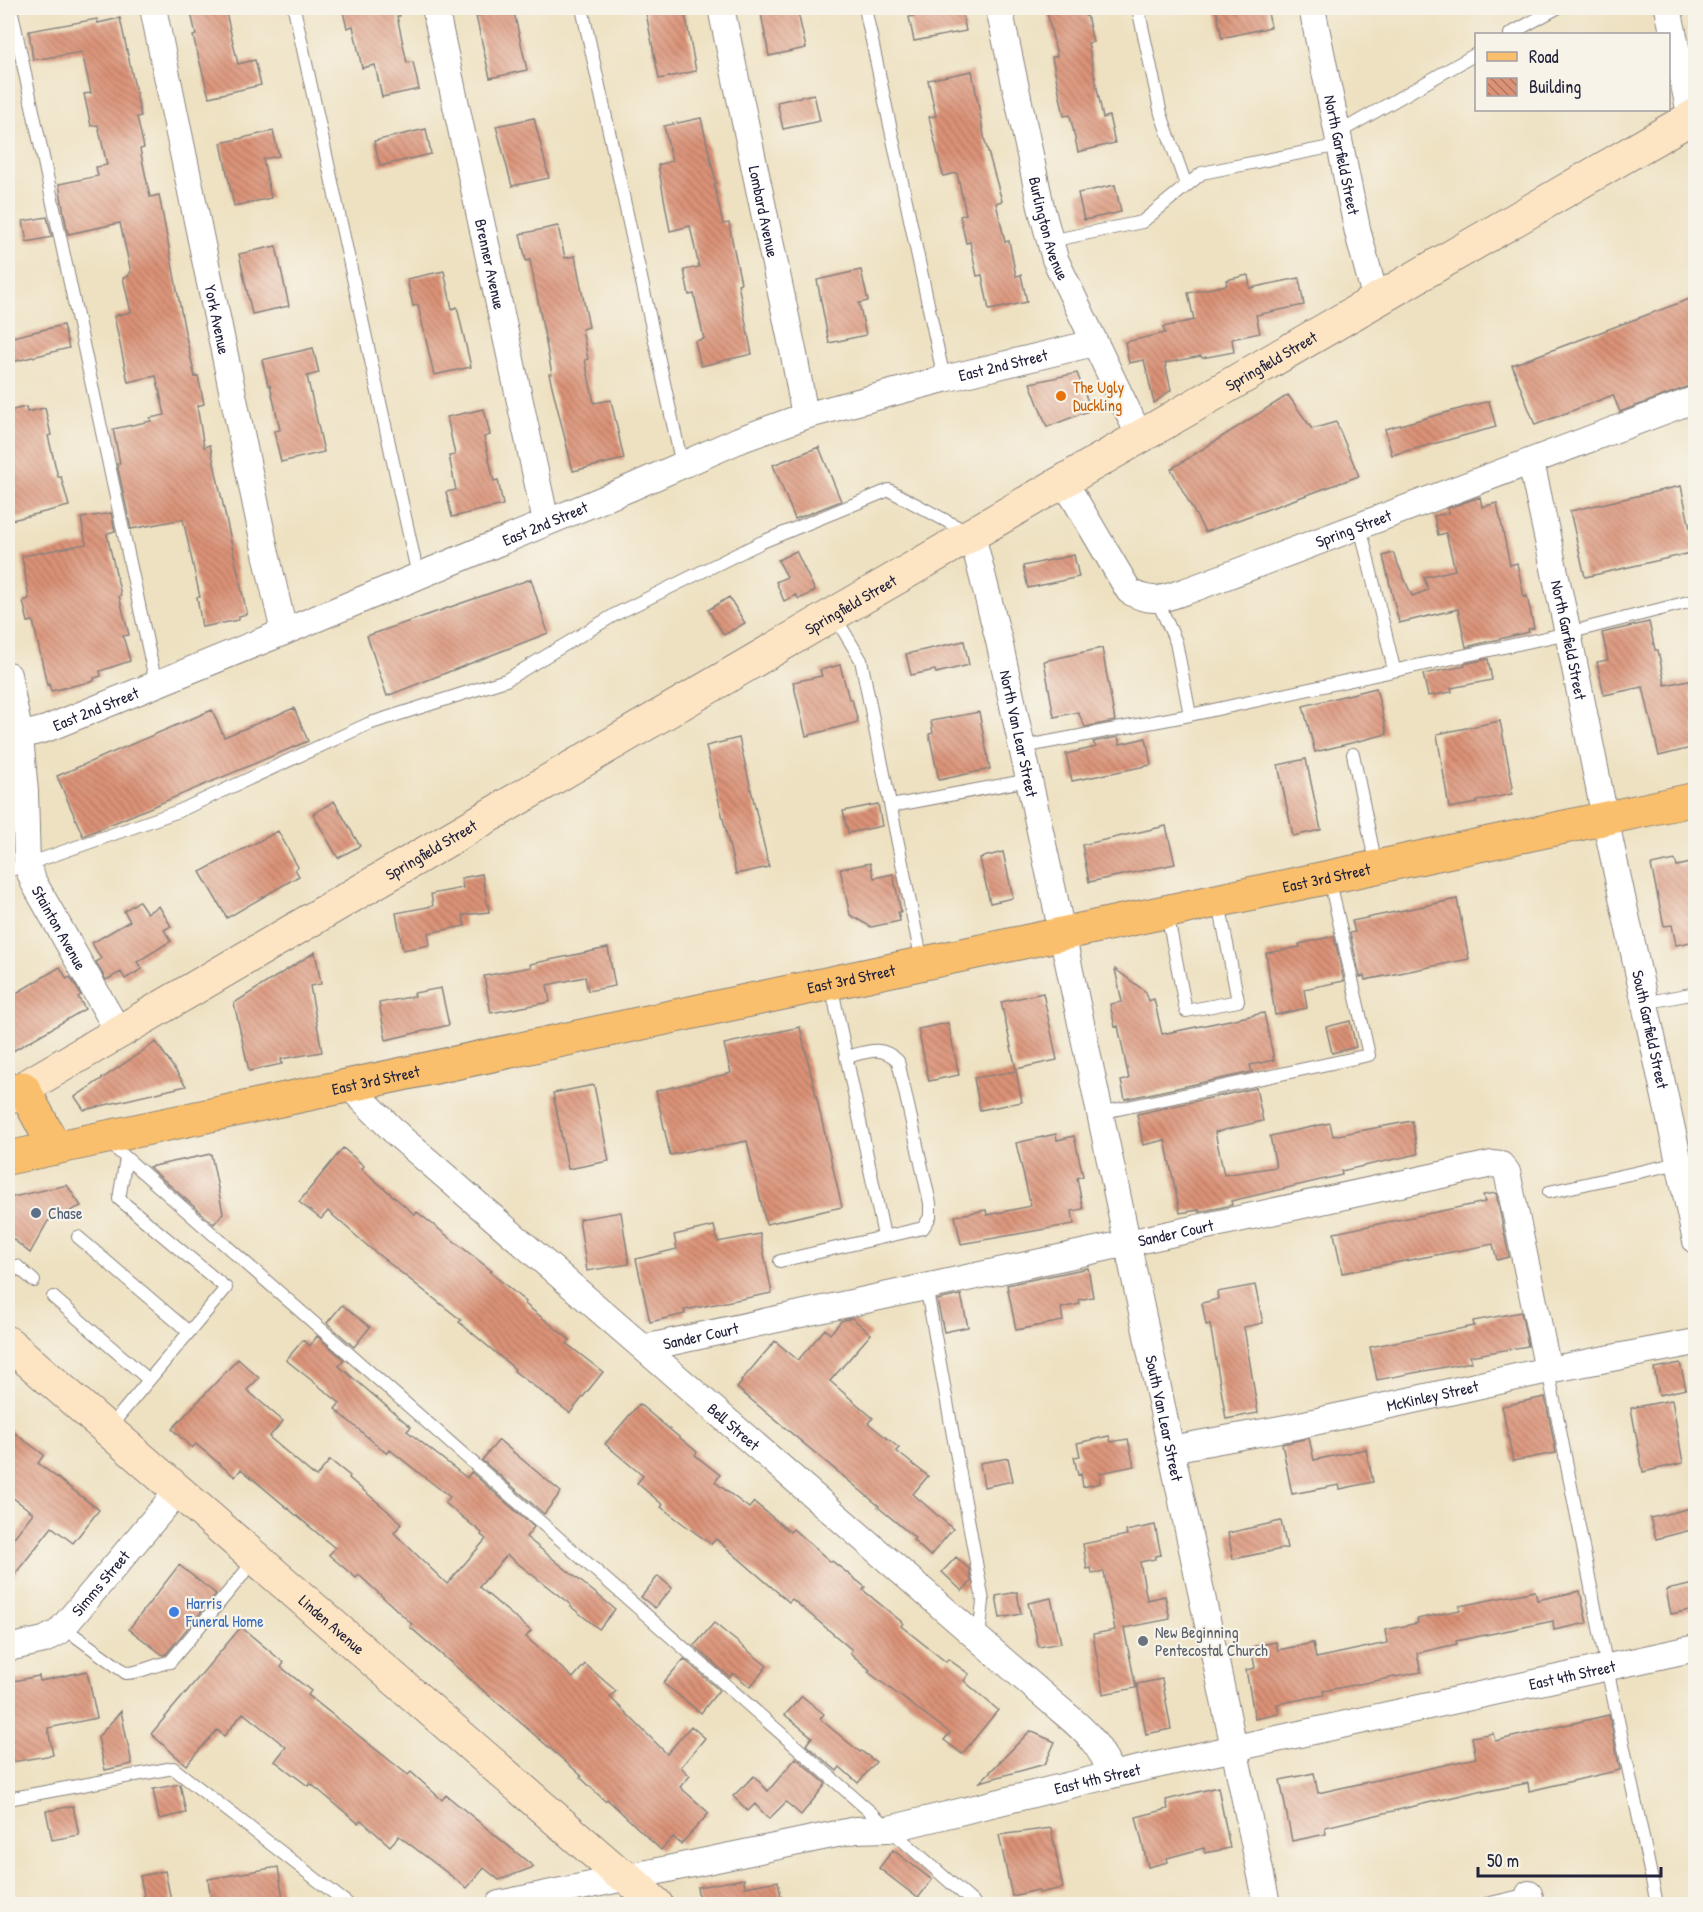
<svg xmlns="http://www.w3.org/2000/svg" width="1703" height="1912" font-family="'Patrick Hand',sans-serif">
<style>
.building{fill:url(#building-back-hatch)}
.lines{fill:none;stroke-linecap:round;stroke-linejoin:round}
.lane-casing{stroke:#88827e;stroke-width:14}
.street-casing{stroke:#88827e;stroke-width:28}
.secondary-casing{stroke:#88827e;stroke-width:35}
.primary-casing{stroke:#88827e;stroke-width:35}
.lane{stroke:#fff;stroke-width:12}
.street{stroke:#fff;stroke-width:26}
.secondary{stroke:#fde5c4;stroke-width:33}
.primary{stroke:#f9bf6c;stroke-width:33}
.food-dot{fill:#e8710a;stroke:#f7f3e8;stroke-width:2}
.service-dot{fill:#5c6f8a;stroke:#f7f3e8;stroke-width:2}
.shop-dot{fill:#3f7fe0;stroke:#f7f3e8;stroke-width:2}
.worship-dot{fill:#6b7280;stroke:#f7f3e8;stroke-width:2}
.labels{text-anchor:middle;stroke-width:4.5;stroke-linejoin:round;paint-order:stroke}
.street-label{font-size:16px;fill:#22223b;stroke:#f7f3e8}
.food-label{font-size:16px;fill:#c56008;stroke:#f7f3e8;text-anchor:start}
.service-label{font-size:16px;fill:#4e5e75;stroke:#f7f3e8;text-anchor:start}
.shop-label{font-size:16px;fill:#366cbe;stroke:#f7f3e8;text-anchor:start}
.worship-label{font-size:16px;fill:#5b616d;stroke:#f7f3e8;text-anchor:start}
</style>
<defs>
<pattern id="building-back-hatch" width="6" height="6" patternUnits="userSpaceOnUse" patternTransform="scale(1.5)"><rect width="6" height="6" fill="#db9277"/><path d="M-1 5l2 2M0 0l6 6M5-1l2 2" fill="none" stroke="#b17763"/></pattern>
</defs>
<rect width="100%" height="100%" fill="#f7f3e8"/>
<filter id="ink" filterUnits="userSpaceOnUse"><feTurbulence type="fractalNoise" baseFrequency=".0167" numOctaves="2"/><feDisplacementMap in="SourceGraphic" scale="12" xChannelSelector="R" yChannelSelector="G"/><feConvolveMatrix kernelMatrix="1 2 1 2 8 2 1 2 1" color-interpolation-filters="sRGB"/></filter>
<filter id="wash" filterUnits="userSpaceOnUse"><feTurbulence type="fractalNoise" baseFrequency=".008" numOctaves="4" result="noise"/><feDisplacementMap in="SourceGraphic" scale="24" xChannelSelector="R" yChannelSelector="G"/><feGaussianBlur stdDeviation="1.35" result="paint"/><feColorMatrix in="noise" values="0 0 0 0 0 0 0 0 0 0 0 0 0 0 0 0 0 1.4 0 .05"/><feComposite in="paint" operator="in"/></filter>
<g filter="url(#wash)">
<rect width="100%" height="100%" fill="#eee1c1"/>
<g id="blocks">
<path class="building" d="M190 8H225L238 64 255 60 261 85 209 97 193 36 196 35Z
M342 8H399L400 16H397L407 63 413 62 419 89 382 97 375 65 362 68 353 26 347 28Z
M513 8 527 70 490 78 476 16Z
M645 8H684L696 71 659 79Z
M760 8H797L806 48 769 56Z
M954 8H961L966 31 914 41 909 17Z
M1046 8H1083L1085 16 1087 15 1093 42 1088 43 1103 118 1109 116 1115 143 1078 152 1070 115 1064 116 1052 57 1057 56Z
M1216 8H1267L1271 27 1222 38Z
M120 18 141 116 137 117 144 148 140 149 150 197 159 195 185 332 195 377 198 376 204 404 197 406 204 447 210 445 247 614 239 616V620L202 627 197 597H200L183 519 131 529 117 464 120 463 113 429 151 421 150 418 165 415 156 376 128 382 114 316 131 312 123 278 129 276V273L131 272 120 223 68 234 64 214 59 184 98 176 96 167 107 165 98 125 91 126 84 94 91 93 82 52 33 60 29 31 97 19 98 23Z
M972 71 985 141 1002 201 996 203 1005 242 1009 241 1016 276 1021 275 1027 302 989 310 982 275 977 276 970 242 966 243 960 216 966 214 957 173 943 176 929 117 936 116 928 80Z
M814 94 820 121 783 129 777 102Z
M534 118 549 178 512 186 496 126Z
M701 118 716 183 714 184 723 224 729 223 734 250 741 283 738 284 752 354 701 366 695 341 704 339 694 294 689 295 684 270 699 267 690 226 670 231 658 165 672 161 664 126Z
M426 129 431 154 380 166 374 141Z
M273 131 279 156 263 159 271 198 234 206 221 143Z
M1115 185 1121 212 1084 220 1078 193Z
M47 217 52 237 27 242 23 221Z
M558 226 565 258 575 256 581 287 589 327 582 329 588 359 585 360 594 403 611 400 624 459 573 471 549 374H552L530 260 526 261 520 234Z
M276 246 289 306 252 314 239 254Z
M861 270 868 301 859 303 866 335 829 343 817 280Z
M444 271 452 309 457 307 471 367 434 375 418 305 413 306 407 279Z
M1248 275 1250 288 1299 278 1304 305 1256 315 1260 333 1232 339 1234 352 1202 358 1201 356 1165 363 1171 390 1154 403 1144 360 1129 363 1125 342 1165 333 1163 327 1194 320 1188 293 1227 285 1226 280Z
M1695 297V384L1620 412 1613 395 1535 425 1512 365Z
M63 325 69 348 8 363V338Z
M313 348 319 373 307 376 324 452 281 462 274 431 280 430 270 385H268L262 360Z
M1077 373 1091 410 1047 427 1030 383Z
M1288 395 1312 429 1336 422 1359 476 1205 532 1171 469Z
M1489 401 1496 427 1392 455 1385 429Z
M26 407 27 412 45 408 51 435 48 436 58 477H61L69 506 8 521V411Z
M484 409 490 435 484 437 494 481 498 480 503 505 452 517 446 492 456 490 449 456 455 455 447 417Z
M819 447 841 501 795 519 773 465Z
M1681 486 1695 552 1585 577 1570 511Z
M1480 497 1482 507 1497 503 1510 565 1517 563 1524 597 1527 596 1534 628 1528 629 1529 632 1466 647 1458 609 1399 623 1383 556 1393 553 1412 596 1428 590 1424 577 1455 570 1446 533 1438 535 1434 516 1449 513 1448 508Z
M111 513 115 531 108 533 107 535 121 595 119 596 129 635 123 636 130 661 100 671 101 676 94 678V681L51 691 49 684 47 685 33 621 28 622 23 601 29 599 22 556 86 544 81 518Z
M796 551 815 591 799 599 796 595 784 601 776 582 787 577 778 560Z
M1074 555 1079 577 1028 588 1023 566Z
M531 579 548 633 387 696 367 636Z
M729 597 745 623 724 635 708 610Z
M1649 622 1655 650H1658L1665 685 1689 680 1695 711V747L1659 756 1643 687 1604 695 1597 662 1608 660 1602 633Z
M964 641 969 665 936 673 935 670 911 675 906 654Z
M1102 648 1115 721 1085 727 1078 712 1054 717 1044 661Z
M1488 659 1492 680 1451 688 1452 692 1428 696 1423 674 1465 666 1464 664Z
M840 665 849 699H852L858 722 806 736 793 682 822 676 820 670Z
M1376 688 1387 734 1315 752 1303 706Z
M294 708 308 741 83 836 57 776 212 710 224 737Z
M979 712 990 769 939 780 929 734 933 733 931 721Z
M1500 721 1513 787 1511 789 1512 794 1477 801V803L1449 808 1437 734Z
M1118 737 1120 744 1146 738 1151 765 1072 781 1066 754 1096 747 1093 742Z
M739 738 769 867 736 874 706 746Z
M1306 759 1321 830 1293 836 1278 765Z
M334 801 360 846 338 858 313 814Z
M878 804 882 826 848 833 843 811Z
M1166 826 1175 864 1089 882 1082 845Z
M278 831 298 867 295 869 299 876 227 918 200 872Z
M1003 852 1013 898 990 903 980 858Z
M1675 860 1677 866 1695 862V941L1676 945 1672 925 1664 926 1651 865Z
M870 863 874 878 893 874 901 912H898L900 921 871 927 850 915 840 869Z
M482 874 489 912 463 915 465 926 428 933 430 945 403 950 396 913 433 906 431 894 463 888 461 878Z
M1457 899 1469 959 1365 980 1364 976 1360 977 1350 933 1355 932 1352 921Z
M139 901 147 913 159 906 171 926 164 930 171 941 137 962 142 969 125 979 121 972 106 980 96 962 101 959 92 943 130 921 124 911Z
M1334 936 1344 981 1304 989 1307 1008 1275 1015 1266 953 1300 947 1299 944Z
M608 948 615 986 588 991 585 977 547 985 550 1002 491 1013 484 976 531 967 530 964Z
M315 952 321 984 310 986 322 1052 281 1059 282 1064 249 1071 234 1003Z
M60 967 67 979 70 977 81 995 78 997 85 1009 8 1054V998Z
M1115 969 1146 992 1148 1001 1154 999 1162 1034 1264 1013 1274 1060 1250 1065 1252 1072 1125 1099 1121 1081 1129 1079 1118 1026 1115 1027 1110 1004 1122 1002Z
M441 988 449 1025 386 1040 379 1003 415 996 414 993Z
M1043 993 1057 1060 1016 1069 1001 1002Z
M1350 1021 1356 1047 1332 1053 1326 1027Z
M948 1023 959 1075 929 1081 918 1029Z
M800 1027 842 1207 766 1224 747 1141 703 1150 702 1148 670 1155 656 1091 731 1073 724 1044Z
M156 1042 186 1086 84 1110 75 1097Z
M1016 1071 1022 1102 980 1110 974 1078Z
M594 1085 609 1161 568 1169 553 1093Z
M1256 1088 1263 1121 1215 1132 1224 1175 1276 1167 1270 1136 1330 1123 1333 1136 1412 1121 1418 1154 1341 1171 1342 1175 1231 1201 1232 1205 1199 1212V1210L1180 1213 1165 1140 1143 1145 1137 1114Z
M1056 1134 1057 1140 1074 1136 1083 1176 1077 1178 1083 1209 1072 1211 1074 1224 961 1244 955 1216 986 1210 987 1215 1031 1206 1016 1143Z
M343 1148 364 1166 362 1169 415 1215 417 1212 492 1271 490 1272 526 1302 525 1304 570 1340 567 1344 603 1372 570 1413 514 1371 515 1369 459 1322 461 1320 370 1248 328 1211 321 1219 299 1202Z
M211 1154 223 1213 214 1224 149 1167Z
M67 1185 81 1206 48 1221 30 1253 8 1235V1198Z
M1496 1193 1509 1257 1497 1260 1493 1244 1342 1273 1334 1233 1485 1202 1483 1195Z
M621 1212 629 1264 587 1271 579 1219Z
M714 1226 718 1242 760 1234 772 1293 684 1310 685 1314 650 1322 636 1259 677 1249 674 1235Z
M1088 1268 1093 1297 1079 1300 1080 1304 1061 1308 1063 1321 1016 1330 1007 1285Z
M1255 1285 1263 1323 1244 1327 1258 1413 1226 1419 1210 1324 1206 1325 1202 1303 1218 1299 1217 1292Z
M961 1295 968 1327 944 1332 937 1300Z
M342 1305 370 1327 354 1347 327 1323Z
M1521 1312 1528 1346 1470 1356 1472 1362 1377 1380 1370 1347 1474 1326 1473 1321Z
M852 1318 871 1334 830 1381 873 1418 868 1423 899 1448 896 1451 928 1476 913 1494 953 1529 930 1556 913 1540 915 1538 878 1507 879 1506 737 1388 742 1382 741 1381 775 1341 798 1360 825 1329 830 1334 841 1321Z
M317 1336 344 1360 339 1366 411 1427 407 1431 467 1478 471 1472 534 1527 526 1537 615 1609 599 1629 570 1606 571 1605 507 1555 479 1587 531 1631 526 1637 573 1678 585 1664 616 1691 610 1697 667 1754 691 1726 705 1738 681 1767 690 1776 680 1787 709 1813 681 1844 673 1837 661 1850 607 1799 605 1801 580 1777 582 1776 410 1627 412 1624 359 1575 356 1578 329 1555 335 1548 241 1469 235 1477 196 1444 192 1448 172 1429 238 1359 259 1378 247 1390 283 1421 269 1437 316 1477 330 1460 350 1476 349 1478 402 1523 394 1533 447 1584 486 1539 481 1535 482 1533 445 1503 450 1497 390 1450 387 1454 335 1409 340 1403 286 1360 303 1340 310 1346Z
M1680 1363 1686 1389 1659 1395 1654 1368Z
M1545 1397 1556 1453 1513 1461 1502 1406Z
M1672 1400 1683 1463 1643 1472 1631 1408Z
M639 1404 697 1452 695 1455 720 1475 715 1482 749 1508 754 1502 790 1532 793 1529 831 1562 832 1561 865 1587 863 1590 903 1623 901 1626 946 1662 948 1659 969 1674 964 1681 998 1710 962 1754 944 1740 950 1733 868 1672 870 1670 850 1653 852 1650 811 1615 792 1599 789 1602 716 1539 711 1544 682 1523 661 1507 663 1505 637 1483 643 1476 605 1444Z
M8 1428 44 1455 38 1463 99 1510 73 1543 52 1527 8 1583V1545L33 1513 8 1494Z
M1109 1436 1111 1442 1128 1439 1134 1466 1100 1473V1483L1083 1487 1081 1474 1078 1475 1074 1457 1080 1456 1077 1443Z
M1309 1438 1314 1460 1366 1449 1373 1482 1340 1489 1339 1485 1292 1494 1282 1444Z
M499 1440 561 1492 544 1514 482 1460Z
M1008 1458 1013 1481 984 1487 980 1463Z
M1695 1507V1529L1656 1539 1650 1518Z
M1281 1521 1287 1548 1233 1559 1228 1533Z
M1155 1525 1161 1555 1155 1556V1559L1140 1562 1147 1600 1165 1596 1170 1619 1124 1628 1136 1688 1103 1694 1093 1634 1115 1630 1104 1572 1092 1574 1091 1568 1087 1569 1083 1544 1127 1535 1126 1531Z
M956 1557 969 1569 971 1582 962 1591 942 1572Z
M179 1565 216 1594 166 1654 163 1655 129 1629Z
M658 1576 672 1588 655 1608 641 1597Z
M1695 1584V1609L1671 1614 1666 1590Z
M1535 1591 1537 1600 1580 1591 1587 1623 1554 1630 1553 1621 1456 1641 1457 1644 1417 1653 1421 1672 1323 1691 1324 1695 1277 1704 1279 1714 1255 1719 1246 1670 1255 1668 1251 1647 1276 1642 1278 1650 1313 1643 1316 1658 1387 1643 1385 1630 1418 1623 1417 1619 1460 1610 1459 1606Z
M1017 1592 1021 1614 1000 1618 996 1596Z
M1051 1598 1061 1643 1039 1647 1028 1603Z
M714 1623 767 1666 750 1687 733 1673 730 1677 694 1646Z
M241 1627 284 1663 281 1667 311 1691 308 1695 408 1775 411 1772 442 1800 446 1795 534 1867 499 1880 484 1868 467 1888 399 1836 390 1846 361 1820 358 1823 310 1783 308 1786 275 1761 286 1747 243 1713 224 1736 217 1730 186 1765 151 1734Z
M684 1659 719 1690 701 1713 663 1683Z
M87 1671 97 1718 48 1728 53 1755 12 1762 8 1735V1682L39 1676 40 1681Z
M1162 1679 1171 1729 1146 1734 1137 1684Z
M802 1696 824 1714 820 1719 860 1752 861 1751 876 1762 858 1783 840 1767 837 1771 806 1745 812 1737 785 1715Z
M121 1711 132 1764 105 1770 98 1737Z
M1609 1715 1620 1770 1529 1791 1528 1783 1483 1792V1790L1325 1827 1326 1834 1292 1841 1280 1780 1314 1773 1318 1793 1476 1758 1472 1737 1493 1733 1495 1741Z
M1030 1731 1055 1742 1045 1764 980 1782Z
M796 1758 826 1784 801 1815 786 1802 769 1819 755 1804 748 1811 733 1796 754 1776 768 1791Z
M180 1784 186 1813 159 1819 153 1789Z
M1218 1787 1230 1848 1205 1853 1204 1848 1167 1858 1168 1862 1148 1867 1136 1817 1168 1809 1166 1800Z
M73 1806 79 1835 52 1840 46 1811Z
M1051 1828 1063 1888 1039 1893 1038 1890 1012 1896 999 1835Z
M893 1850 932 1880 918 1898 879 1868Z
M278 1867 284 1905H212L208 1879Z
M165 1871 172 1905H146L140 1876Z
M744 1879 745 1887 778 1881 782 1902 764 1905H700L697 1887Z"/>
</g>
</g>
<g filter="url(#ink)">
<use href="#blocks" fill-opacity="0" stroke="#88827e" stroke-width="1.5"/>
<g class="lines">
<g class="lane-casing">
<path id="lane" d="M11 8 156 684
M294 8 418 576
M582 8 682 465
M865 8 944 379
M1138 8 1161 114 1186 185
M1510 34 1557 8
M1338 133 1476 54
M1050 241 1142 222 1202 173 1340 145
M1360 526 1394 669
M1157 600 1176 642 1190 715
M834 615 861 660 922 962
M1022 747 1190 715 1568 633 1696 600
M1353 754 1376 865
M891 806 1029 780
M8 871 179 811 368 724 506 680 616 614 762 542 889 490 967 532
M1167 913 1186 1011 1238 1001 1219 903
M831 984 884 1236
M1644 1003 1696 993
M1100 1113 1369 1055 1329 877
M107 1141 975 1904
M1549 1192 1679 1163
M78 1237 189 1332
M780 1261 923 1228 930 1217V1203L898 1061C881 1044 867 1052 846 1057
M8 1277 17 1266 34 1281
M926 1286 983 1601 979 1638
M53 1297 149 1380
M1548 1370 1607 1668 1657 1904
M108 1429 226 1288 119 1199 126 1158
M63 1627 126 1673C141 1673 155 1664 170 1662L255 1560
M8 1799 173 1768 348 1904
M1486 1904 1529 1894"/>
</g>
<g class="street-casing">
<g id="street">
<path id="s1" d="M153 8 265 549 284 632"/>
<path id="s2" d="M435 8 546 522"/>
<path id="s3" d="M721 8 794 355 805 416"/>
<path id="s4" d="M999 8 1041 207 1055 259 1140 437"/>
<path id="s5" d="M1312 8 1358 233 1376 300"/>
<path d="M1668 8 1691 118"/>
<path id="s6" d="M1531 462 1568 633 1605 818 1696 1241"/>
<path id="s7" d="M1063 482 1074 498 1129 591C1154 606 1167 597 1192 589L1696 399"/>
<path id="s8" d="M972 535 999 641 1055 900 1267 1904"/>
<path id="s9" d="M8 675 20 737 25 792 27 865 34 883 118 1031"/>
<path id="s10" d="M8 739 46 729 284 632 630 488 739 440 805 416 944 379 1094 343"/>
<path id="s11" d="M349 1086 399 1136 1049 1700C1076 1724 1100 1739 1111 1775"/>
<path id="s12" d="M644 1348 1492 1164 1501 1165 1507 1172 1548 1370"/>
<path id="s13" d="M1171 1449 1291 1427 1548 1370 1696 1342"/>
<path id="s14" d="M8 1648 44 1640 59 1632 178 1491"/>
<path d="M1529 1894 1532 1904"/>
<path id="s15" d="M499 1904 856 1830 889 1829 1111 1775 1696 1648"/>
</g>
</g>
<g class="secondary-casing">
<g id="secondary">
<path id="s16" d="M8 1097 834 614 1696 115"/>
<path id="s17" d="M8 1343 617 1872 627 1877 656 1904"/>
</g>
</g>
<g class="primary-casing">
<g id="primary">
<path d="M23 1088 55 1148"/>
<path id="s18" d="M8 1158 1696 799"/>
</g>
</g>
<use href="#lane" class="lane"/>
<use href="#street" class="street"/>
<use href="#secondary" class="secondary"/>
<use href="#primary" class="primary"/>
</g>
</g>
<circle class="food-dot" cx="1061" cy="396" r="6"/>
<circle class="service-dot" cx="36" cy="1213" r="6"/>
<circle class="shop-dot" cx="174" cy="1612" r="6"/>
<circle class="worship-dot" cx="1143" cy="1641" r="6"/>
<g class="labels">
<g class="street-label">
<text dy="6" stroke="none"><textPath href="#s5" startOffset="150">North Garfield Street</textPath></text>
<text dy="6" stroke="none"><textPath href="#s3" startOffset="208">Lombard Avenue</textPath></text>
<text dy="6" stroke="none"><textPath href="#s4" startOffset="226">Burlington Avenue</textPath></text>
<text dy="6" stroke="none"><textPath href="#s2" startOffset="262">Brenner Avenue</textPath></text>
<text dy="6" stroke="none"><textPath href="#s1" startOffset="318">York Avenue</textPath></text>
<text dy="6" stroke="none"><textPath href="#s16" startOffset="1462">Springfield Street</textPath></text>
<text dy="6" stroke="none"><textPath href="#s10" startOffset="1065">East 2nd Street</textPath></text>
<text dy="6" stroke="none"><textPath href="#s10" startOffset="579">East 2nd Street</textPath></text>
<text dy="6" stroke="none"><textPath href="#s7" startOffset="366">Spring Street</textPath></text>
<text dy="6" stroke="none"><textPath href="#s16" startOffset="976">Springfield Street</textPath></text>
<text dy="6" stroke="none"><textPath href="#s6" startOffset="182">North Garfield Street</textPath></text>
<text dy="6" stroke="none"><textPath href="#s10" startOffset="93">East 2nd Street</textPath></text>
<text dy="6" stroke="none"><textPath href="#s8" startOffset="204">North Van Lear Street</textPath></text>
<text dy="6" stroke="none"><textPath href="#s16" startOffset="490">Springfield Street</textPath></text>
<text dy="6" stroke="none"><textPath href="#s18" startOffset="1348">East 3rd Street</textPath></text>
<text dy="6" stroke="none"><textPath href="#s9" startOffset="262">Stainton Avenue</textPath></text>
<text dy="6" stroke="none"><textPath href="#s18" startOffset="862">East 3rd Street</textPath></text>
<text dy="6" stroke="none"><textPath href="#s6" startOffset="580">South Garfield Street</textPath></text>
<text dy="6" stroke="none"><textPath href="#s18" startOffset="376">East 3rd Street</textPath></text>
<text dy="6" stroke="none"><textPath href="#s12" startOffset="544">Sander Court</textPath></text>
<text dy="6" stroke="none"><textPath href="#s12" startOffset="58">Sander Court</textPath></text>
<text dy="6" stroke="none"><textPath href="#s13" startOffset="267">McKinley Street</textPath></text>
<text dy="6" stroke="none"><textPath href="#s8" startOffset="904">South Van Lear Street</textPath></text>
<text dy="6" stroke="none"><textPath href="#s11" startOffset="514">Bell Street</textPath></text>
<text dy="6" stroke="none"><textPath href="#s14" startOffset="118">Simms Street</textPath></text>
<text dy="6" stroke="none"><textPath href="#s17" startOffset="429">Linden Avenue</textPath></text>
<text dy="6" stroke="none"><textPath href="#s15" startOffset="1098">East 4th Street</textPath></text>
<text dy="6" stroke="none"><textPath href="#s15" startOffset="612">East 4th Street</textPath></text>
</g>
<g class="food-label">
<text x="1073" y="393">The Ugly<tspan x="1073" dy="18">Duckling</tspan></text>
</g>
<g class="service-label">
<text x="48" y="1219">Chase</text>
</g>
<g class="shop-label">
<text x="186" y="1609">Harris<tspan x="186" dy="18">Funeral Home</tspan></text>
</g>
<g class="worship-label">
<text x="1155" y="1638">New Beginning<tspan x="1155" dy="18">Pentecostal Church</tspan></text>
</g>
</g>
<rect width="1703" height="1912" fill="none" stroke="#f7f3e8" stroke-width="30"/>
<rect x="1475" y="33" width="195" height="78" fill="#f7f3e8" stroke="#a29fa3" stroke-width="1.5"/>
<rect x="1487" y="52" width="30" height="9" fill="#f9bf6c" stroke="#a29fa3" stroke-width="1.5"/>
<text x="1529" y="63" font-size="18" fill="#22223b">Road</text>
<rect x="1487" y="78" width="30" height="18" fill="url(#building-back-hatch)" stroke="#a29fa3" stroke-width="1.5"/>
<text x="1529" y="93" font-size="18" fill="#22223b">Building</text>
<path d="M1478 1867v9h183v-9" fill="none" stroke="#22223b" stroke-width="3"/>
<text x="1487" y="1867" font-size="18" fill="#22223b" stroke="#f7f3e8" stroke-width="4.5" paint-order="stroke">50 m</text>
</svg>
